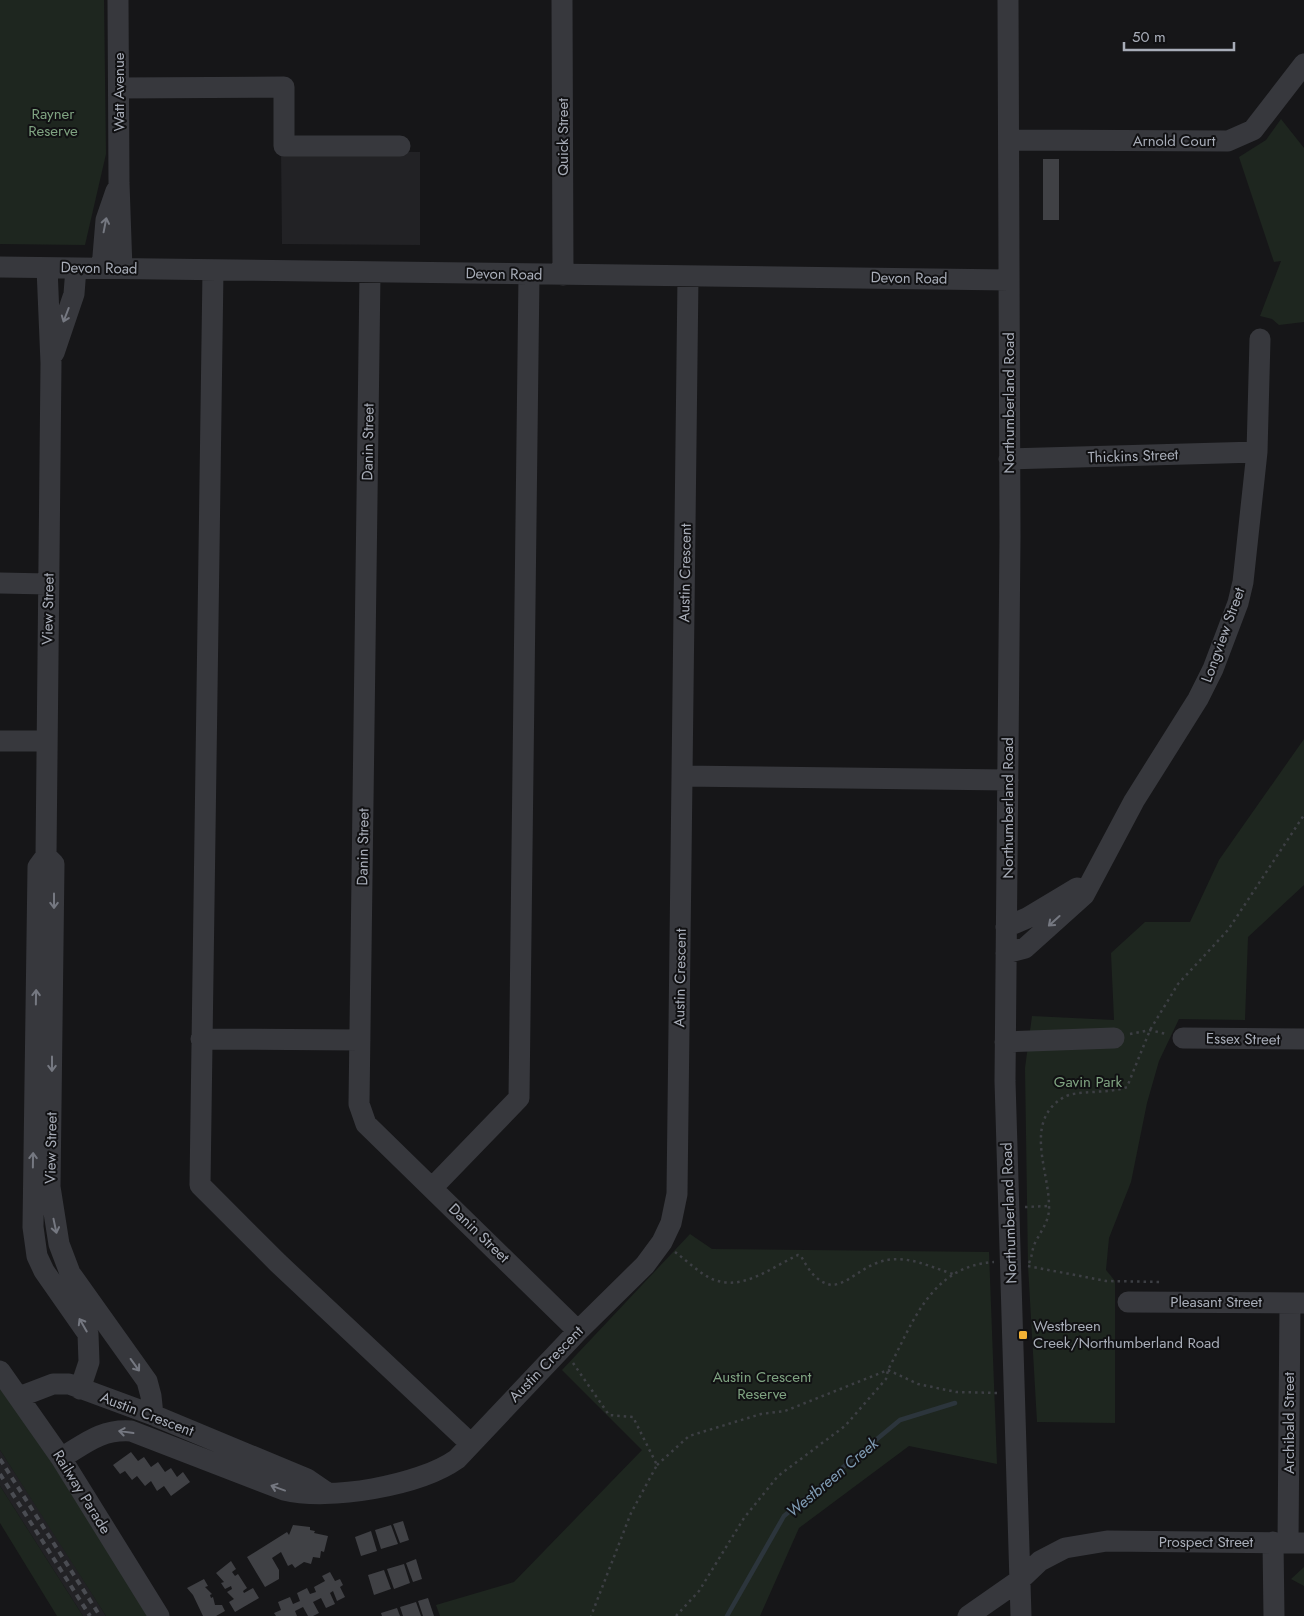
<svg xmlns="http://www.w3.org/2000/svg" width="1304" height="1616" font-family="Jost,sans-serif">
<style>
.built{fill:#222225}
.green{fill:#1e261f}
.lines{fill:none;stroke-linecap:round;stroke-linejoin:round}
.stream{stroke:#2c353c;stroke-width:4.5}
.building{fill:#404145}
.path{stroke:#3d3f44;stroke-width:2.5;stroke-dasharray:2.5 4;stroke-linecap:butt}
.minor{stroke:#37383d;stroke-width:21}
.rail{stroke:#4a4c52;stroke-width:4;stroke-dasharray:6 5;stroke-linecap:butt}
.oneway{stroke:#757881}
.poi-dot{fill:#f2b134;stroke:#111113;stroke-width:2}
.labels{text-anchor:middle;stroke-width:4;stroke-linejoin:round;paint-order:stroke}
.street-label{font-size:15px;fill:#a8adb8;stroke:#111113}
.park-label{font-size:15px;fill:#7fa381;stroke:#111113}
.poi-label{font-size:15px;fill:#a8adb8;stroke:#111113;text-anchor:start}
.water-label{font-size:16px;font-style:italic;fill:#7f9bb3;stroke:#111113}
</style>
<rect width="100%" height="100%" fill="#161618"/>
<path class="built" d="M281 150 420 152V245L282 244Z
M0 1450 53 1531 106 1616H83L0 1486Z"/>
<path class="green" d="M0 0H104L106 154 85 245 0 244Z
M1281 119 1304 148V322L1279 325 1272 319 1260 316 1281 261 1274 262 1239 157 1266 140Z
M1304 739V885L1248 937 1245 1020 1179 1019 1159 1061 1147 1103 1131 1182 1109 1238 1106 1270 1115 1281V1423L1037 1422 1028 1266 1025 1068 1032 1016 1114 1020 1111 953 1145 922H1190L1219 860Z
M690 1234 712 1249 989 1252 997 1464 909 1446 799 1528 760 1616H440L436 1605 514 1582 642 1450 562 1370Z
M0 1384 154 1616H106L0 1450Z
M0 1486 83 1616H57L0 1523Z
M1304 1567V1586L1291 1579Z"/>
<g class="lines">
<path class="stream" d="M727 1616 784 1516 900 1420 955 1403"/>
</g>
<path class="building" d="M1043 159H1059V220H1043Z
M131 1452 138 1461 144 1457 151 1467 158 1462 165 1472 171 1468 177 1477 183 1472 190 1482 171 1496 164 1486 157 1491 151 1481 145 1486 137 1476 132 1480 125 1471 120 1474 113 1465Z
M403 1521 409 1540 400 1543 393 1524Z
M293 1525 310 1527V1530L315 1531 314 1533 328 1536 324 1552 321 1551 320 1558 313 1557 311 1564 304 1562 295 1568 292 1564 288 1566 281 1552 272 1558 279 1570V1579L265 1587 247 1557 287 1532 289 1535Z
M391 1525 398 1544 381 1549 375 1530Z
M371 1531 377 1551 361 1556 355 1537Z
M416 1559 422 1579 413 1582 406 1563Z
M231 1561 236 1569 232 1572 235 1576 238 1574 247 1588 243 1591 244 1593 253 1588 259 1598 235 1612 229 1602 234 1599 227 1592 232 1589 231 1586 225 1589 221 1583 224 1582 216 1573Z
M404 1564 410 1583 394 1589 387 1569Z
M384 1570 391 1589 374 1595 368 1575Z
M330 1572 335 1581 340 1579 343 1585 340 1587 345 1597 337 1601 333 1591 330 1593 335 1604 326 1608 321 1598 313 1602 319 1613 313 1616H308L303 1607 295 1611 297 1616H276L274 1613 281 1610 278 1602 290 1597 293 1604 300 1601 297 1593 307 1588 310 1594 316 1592 314 1587 325 1581 322 1576Z
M204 1579 208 1586 205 1587 212 1594 210 1595 211 1598 213 1597 215 1605H222L225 1611 216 1616H203L193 1595 187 1588Z
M428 1598 434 1616H423L418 1601Z
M416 1602 421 1616H403L400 1607Z
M397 1608 400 1616H382L381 1613Z"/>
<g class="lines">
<path class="path" d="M1130 1034 1150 1030 1166 1034
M1025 1207 1049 1206
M675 1252C686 1260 698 1272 710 1278 741 1293 770 1268 798 1255L801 1256C808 1269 816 1282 831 1285 842 1285 853 1276 863 1270 896 1249 919 1263 953 1274
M1029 1263C1032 1257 1032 1251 1034 1245 1040 1232 1050 1221 1049 1206 1049 1170 1023 1121 1064 1097 1076 1090 1109 1094 1127 1087L1150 1030 1178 984 1228 930 1304 815
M1028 1266 1106 1281 1162 1282
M573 1363 609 1415 633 1417 657 1465 631 1513 591 1616
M657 1465 689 1436 761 1414 785 1411 888 1370 918 1384 956 1392 997 1393
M676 1616 699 1591 744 1518 778 1476 845 1426 886 1379 888 1370C913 1322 931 1266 994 1262"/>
<path class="minor" d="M118 0 119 183 122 269
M562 0 563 275
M1008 0 1010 536 1005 1081 1021 1616
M119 88 284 87V146H400
M1009 140 1228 141 1253 130 1304 64
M0 267 1009 280
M47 268 51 363 46 856 38 867 33 1227 37 1256 44 1271 88 1334 89 1362 80 1389
M102 268 106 220 116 191
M213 270 200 1185 278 1263 471 1444
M370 273 359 1104 366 1124 578 1331
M54 353 74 294 76 268
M1009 459 1257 452
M0 583 48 584
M0 741H46
M682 776 1008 780
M46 856 54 864 50 1187 59 1244 70 1273 147 1381 151 1396 153 1415
M1006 927 1027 918 1077 888
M1006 953 1025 948 1084 895 1134 801 1198 699 1213 669 1238 603 1243 582 1257 452 1260 339
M1183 1038 1304 1039
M201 1039 360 1040
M1005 1042 1114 1038
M432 1188 519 1098 529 274
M1128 1302 1304 1303
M0 1371 61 1458 159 1616
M19 1397 53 1384H69L153 1415 307 1479 326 1492
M61 1458C86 1443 101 1429 131 1431L284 1490C329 1501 419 1486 457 1459L578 1331 645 1265 662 1242 671 1223 677 1194 688 276
M1273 1542 1274 1616
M1288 1543 1290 1303
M968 1616 1021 1579 1040 1561 1065 1548 1107 1541 1304 1543"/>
<path class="rail" d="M0 1459 100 1616
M0 1474 90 1616"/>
</g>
<defs><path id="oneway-shaft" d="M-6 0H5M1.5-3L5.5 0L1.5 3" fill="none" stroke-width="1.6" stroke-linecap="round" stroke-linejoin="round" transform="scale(1.25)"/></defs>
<g class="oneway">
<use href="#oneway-shaft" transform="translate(105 225) rotate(-79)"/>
<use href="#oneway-shaft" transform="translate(66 315) rotate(111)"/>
<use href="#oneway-shaft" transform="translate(54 901) rotate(90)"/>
<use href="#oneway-shaft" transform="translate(1054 921) rotate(138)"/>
<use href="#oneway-shaft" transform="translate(36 997) rotate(-89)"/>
<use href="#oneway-shaft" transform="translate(52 1064) rotate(90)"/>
<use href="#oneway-shaft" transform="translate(33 1160) rotate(-89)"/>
<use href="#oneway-shaft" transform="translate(55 1226) rotate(78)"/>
<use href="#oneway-shaft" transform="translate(83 1325) rotate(-120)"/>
<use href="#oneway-shaft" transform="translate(135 1365) rotate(54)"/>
<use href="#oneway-shaft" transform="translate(126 1432) rotate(-172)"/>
<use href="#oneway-shaft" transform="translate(278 1488) rotate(-160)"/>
</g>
<rect class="poi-dot" x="1018" y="1330" width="10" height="10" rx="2.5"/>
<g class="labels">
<g class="street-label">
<text transform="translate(119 92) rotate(-90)" y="5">Watt Avenue</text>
<text transform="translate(563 137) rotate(-90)" y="5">Quick Street</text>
<text x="1174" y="146">Arnold Court</text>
<text transform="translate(99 268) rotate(1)" y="5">Devon Road</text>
<text transform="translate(504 274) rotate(1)" y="5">Devon Road</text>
<text transform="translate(909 278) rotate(1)" y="5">Devon Road</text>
<text transform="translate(1009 403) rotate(-90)" y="5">Northumberland Road</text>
<text transform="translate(368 442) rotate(-89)" y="5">Danin Street</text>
<text transform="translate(1133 456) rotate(-2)" y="5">Thickins Street</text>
<text transform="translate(685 573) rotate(-89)" y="5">Austin Crescent</text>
<text transform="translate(48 609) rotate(-89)" y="5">View Street</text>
<text transform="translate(1223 635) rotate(-70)" y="5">Longview Street</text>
<text transform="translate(1008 808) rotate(-90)" y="5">Northumberland Road</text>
<text transform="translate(363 847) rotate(-89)" y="5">Danin Street</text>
<text transform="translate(680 978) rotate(-89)" y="5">Austin Crescent</text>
<text transform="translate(1243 1039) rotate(1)" y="5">Essex Street</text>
<text transform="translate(51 1148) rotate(-89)" y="5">View Street</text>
<text transform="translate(1009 1213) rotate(-92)" y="5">Northumberland Road</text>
<text transform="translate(479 1233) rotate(44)" y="5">Danin Street</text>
<text x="1216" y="1307">Pleasant Street</text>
<text transform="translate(546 1364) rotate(-46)" y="5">Austin Crescent</text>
<text transform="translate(147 1414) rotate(21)" y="5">Austin Crescent</text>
<text transform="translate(1289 1423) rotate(-90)" y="5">Archibald Street</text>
<text transform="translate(82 1492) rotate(58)" y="5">Railway Parade</text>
<text x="1206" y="1547">Prospect Street</text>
</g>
<g class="park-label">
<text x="53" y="119">Rayner<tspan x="53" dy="17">Reserve</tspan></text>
<text x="1088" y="1087">Gavin Park</text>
<text x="762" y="1382">Austin Crescent<tspan x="762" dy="17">Reserve</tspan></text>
</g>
<g class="poi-label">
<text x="1033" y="1331">Westbreen<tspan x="1033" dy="17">Creek/Northumberland Road</tspan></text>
</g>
<g class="water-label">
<text transform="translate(832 1477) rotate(-40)" y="6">Westbreen Creek</text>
</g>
</g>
<path d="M1124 42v8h110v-8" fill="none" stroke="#a8adb8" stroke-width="2.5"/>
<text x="1132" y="42" font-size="15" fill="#a8adb8" stroke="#111113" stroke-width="4" paint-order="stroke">50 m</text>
</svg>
